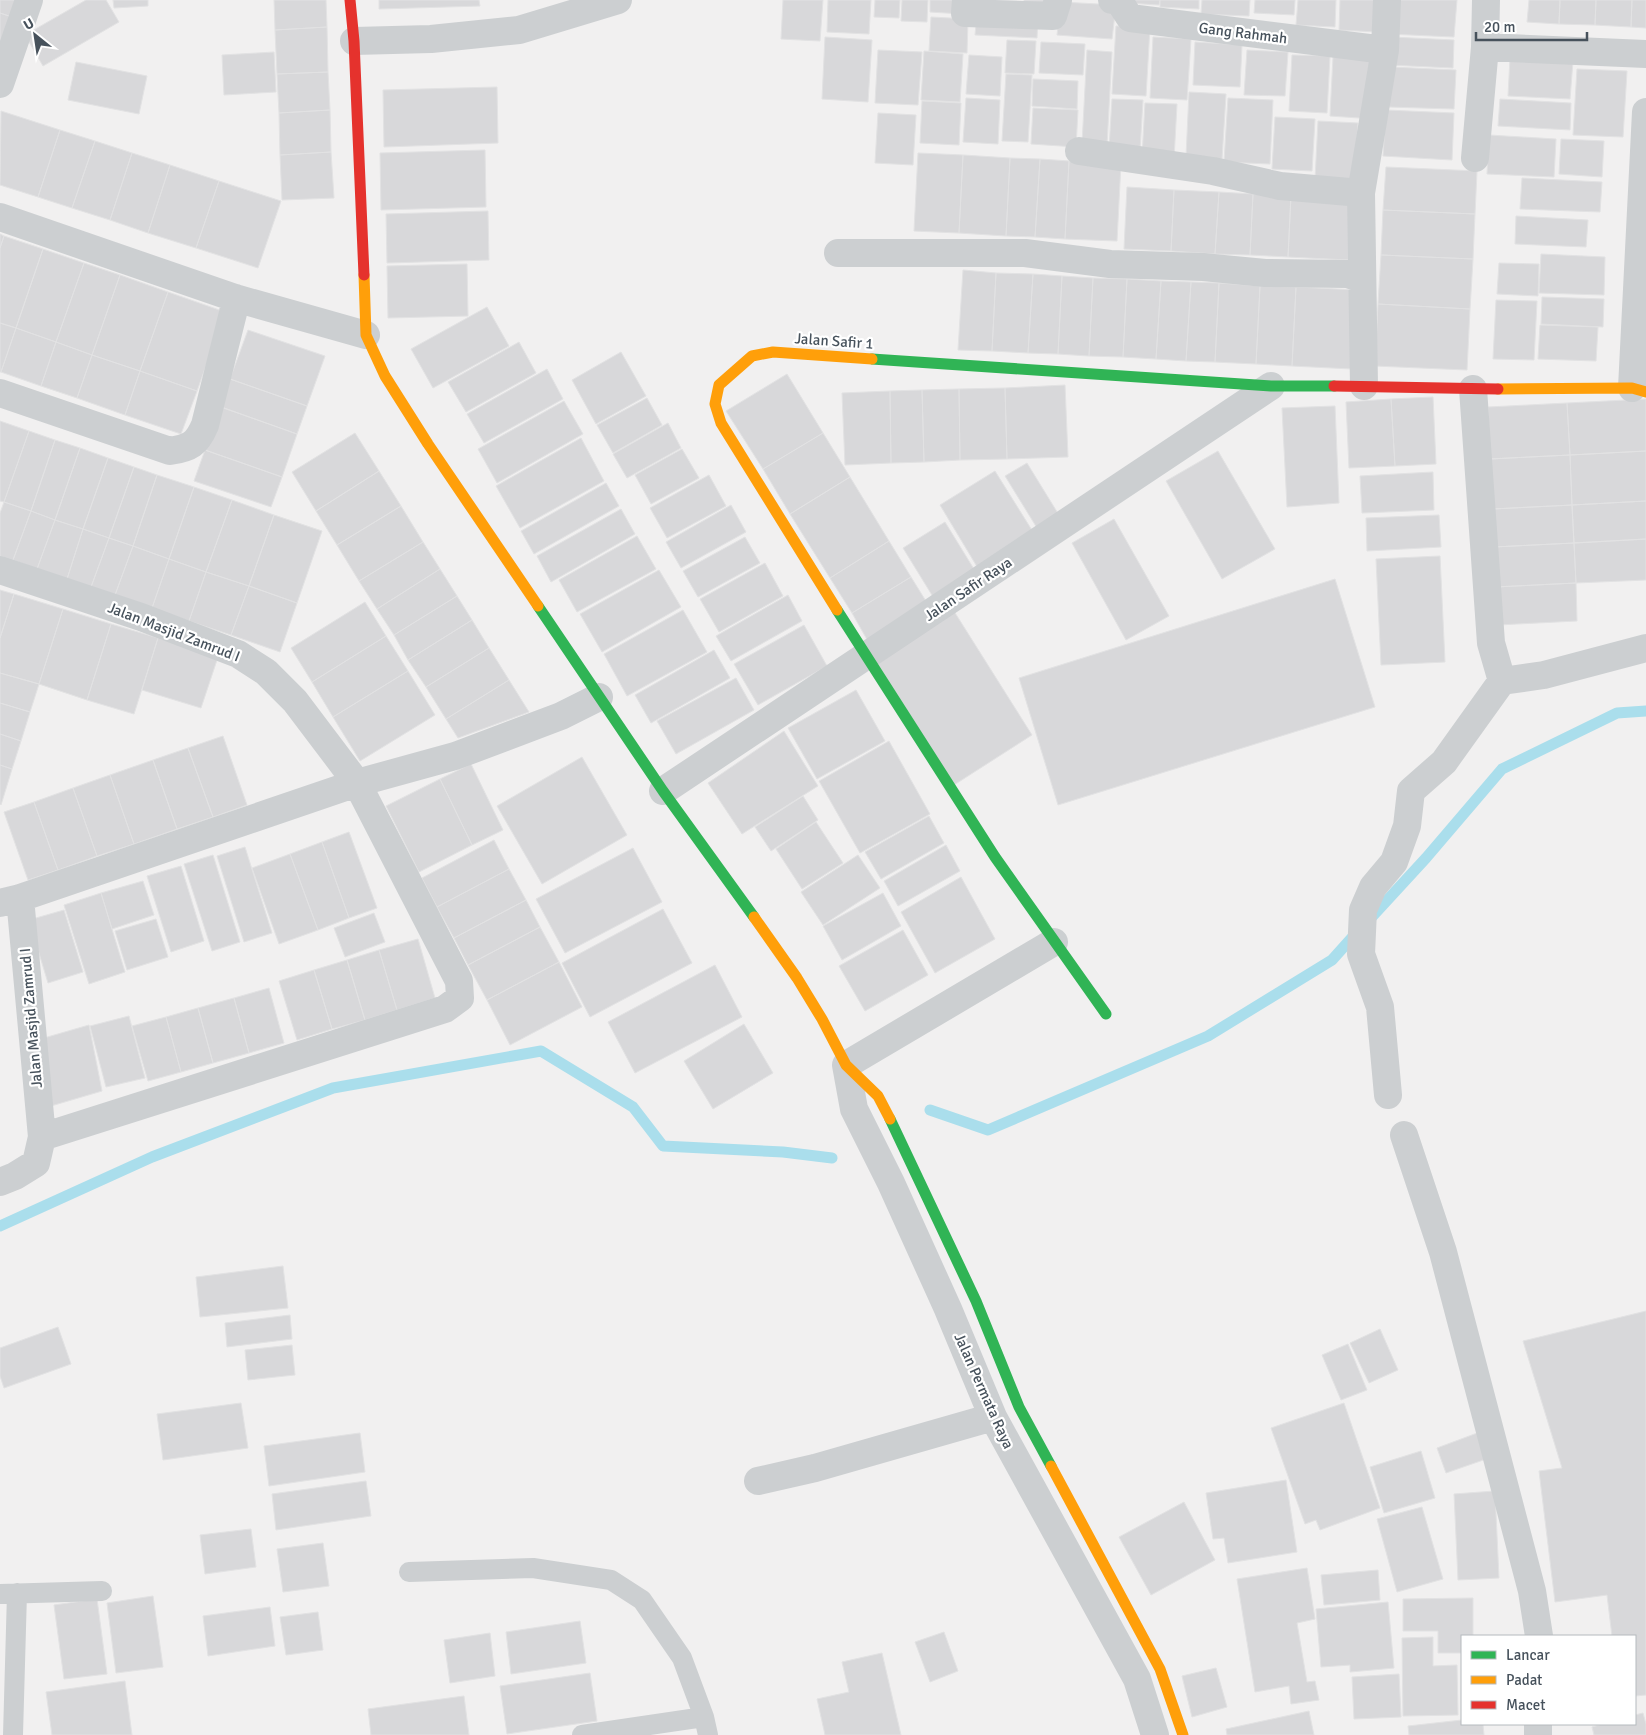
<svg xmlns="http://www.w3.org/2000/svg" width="1646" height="1735" font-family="Signika,sans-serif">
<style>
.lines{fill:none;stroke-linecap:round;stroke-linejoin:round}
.stream{stroke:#aadeec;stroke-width:11}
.building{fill:#d8d8da;stroke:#e2e2e3}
.lane{stroke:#cccfd1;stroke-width:20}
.street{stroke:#cccfd1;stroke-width:28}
.fast{stroke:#30b455;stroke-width:11}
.slow{stroke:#ff9f0a;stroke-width:11}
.jam{stroke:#e5322d;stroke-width:11}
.labels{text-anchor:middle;stroke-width:4.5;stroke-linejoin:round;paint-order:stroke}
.street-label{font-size:15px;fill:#47525c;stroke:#fff}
</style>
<rect width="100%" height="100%" fill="#f1f0f0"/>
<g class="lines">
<path class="stream" d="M1369 920 1426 858 1502 769 1617 713 1646 711
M930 1110 988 1130 1208 1036 1332 960 1358 931
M0 1226 152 1157 333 1088 541 1051 633 1107 663 1146 783 1152 832 1158"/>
</g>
<path class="building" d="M0 0H24L18 19 0 13Z
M86 0H106L119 22 43 66 25 35Z
M113 0H148V6L114 8Z
M274 0H326L327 27 275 30Z
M379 0H479L480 6 379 9Z
M783 0H823L820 41 781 39Z
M828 0H871L869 34 827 32Z
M875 0H900L899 18 874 17Z
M902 0H928L927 22 901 21Z
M930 0H963L962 14 930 12Z
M1024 0H1053L1052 7 1024 5Z
M1128 0H1160L1159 5 1128 3Z
M1160 0H1199V9L1160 7Z
M1202 0H1250L1249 16 1201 14Z
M1255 0H1295L1294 15 1254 13Z
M1298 0H1336L1335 27 1296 25Z
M1340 0H1380L1378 32 1339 30Z
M1390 0H1457L1454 37 1389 34Z
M1529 0H1560L1559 24 1527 22Z
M1560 0H1596L1595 25 1559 24Z
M1596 0H1632L1631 27 1595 25Z
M1632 0H1646V28L1631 27Z
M1061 2 1116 5 1112 39 1057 35Z
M0 13 18 19 0 65Z
M977 14 1038 17 1037 38 975 35Z
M931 17 968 19 967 53 929 51Z
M1116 26 1150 27 1146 96 1112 94Z
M327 27 328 72 277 74 275 30Z
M825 37 872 40 868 102 822 99Z
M1153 37 1191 39 1187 100 1150 98Z
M1391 37 1454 40 1453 68 1389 65Z
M1007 40 1036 41 1034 74 1005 73Z
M1041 42 1085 44 1083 75 1039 73Z
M1195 42 1242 45 1240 87 1193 85Z
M878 50 922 52 918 105 875 103Z
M1087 50 1112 52 1107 145 1082 144Z
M1247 50 1288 52 1285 96 1244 95Z
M924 51 963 54 960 102 921 100Z
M274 52 276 92 224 95 222 55Z
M969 55 1002 57 1000 96 966 94Z
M1292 55 1330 56 1327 113 1289 111Z
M1333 57 1377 59 1374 119 1330 116Z
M1510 58 1573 61 1570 99 1508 96Z
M76 62 147 76 139 114 68 100Z
M1391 67 1456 70 1454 109 1389 107Z
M1577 69 1627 71 1623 137 1573 135Z
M328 72 330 110 279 113 277 74Z
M1006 74 1032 75 1028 142 1002 141Z
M1033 79 1078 81 1077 109 1032 106Z
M497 87 498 143 384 147 383 90Z
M1189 92 1226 94 1222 159 1186 157Z
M966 98 1000 100 998 144 963 142Z
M1228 98 1273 100 1270 164 1224 162Z
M1112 99 1143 100 1140 150 1109 149Z
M1500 99 1571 103 1570 130 1498 126Z
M922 101 961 103 959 145 920 143Z
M1145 103 1177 104 1174 159 1142 157Z
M1033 108 1078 110 1076 147 1031 144Z
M330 110 331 152 280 155 279 113Z
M1386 110 1454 113 1452 160 1383 156Z
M1 111 60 130 38 197 0 185Z
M878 113 916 115 913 165 875 163Z
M1275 117 1315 119 1312 171 1272 169Z
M1318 121 1358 123 1354 181 1315 180Z
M60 130 95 141 72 208 38 197Z
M1489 135 1556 139 1554 177 1487 174Z
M1561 139 1604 141 1602 177 1559 174Z
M95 141 132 153 110 220 72 208Z
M485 150 486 207 381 210 380 153Z
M331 152 334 198 282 200 280 155Z
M132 153 170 165 148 233 110 220Z
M918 153 963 155 959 233 914 231Z
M963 155 1010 158 1006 236 959 233Z
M1010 158 1040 159 1035 237 1006 236Z
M1040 159 1069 161 1065 239 1035 237Z
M1069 161 1121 163 1117 241 1065 239Z
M170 165 219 181 196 248 148 233Z
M1386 167 1477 171 1475 214 1383 210Z
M1522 178 1602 182 1600 212 1520 209Z
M219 181 281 201 258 268 196 248Z
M1127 187 1174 190 1171 251 1124 249Z
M1174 190 1219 192 1215 254 1171 251Z
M1219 192 1253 194 1250 255 1215 254Z
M1253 194 1291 195 1288 257 1250 255Z
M1291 195 1353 198 1349 260 1288 257Z
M1383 210 1475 214 1473 259 1381 255Z
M488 211 489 260 387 263 386 214Z
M1516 216 1588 220 1586 247 1515 244Z
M0 234 4 236 0 248Z
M4 236 43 249 16 328 0 323V248Z
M43 249 84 263 56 342 16 328Z
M1541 254 1605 257 1604 295 1539 293Z
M1381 255 1473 259 1470 309 1378 304Z
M84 263 120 275 92 355 56 342Z
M1499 263 1539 264 1538 296 1497 294Z
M467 264 468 316 388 318 387 266Z
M963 270 996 273 992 351 958 350Z
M996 273 1033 274 1028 353 992 351Z
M1033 274 1062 276 1058 354 1028 353Z
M120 275 168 292 140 371 92 355Z
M1062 276 1093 278 1089 356 1058 354Z
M1093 278 1127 279 1123 357 1089 356Z
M1127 279 1161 281 1156 359 1123 357Z
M1161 281 1191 282 1186 361 1156 359Z
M1191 282 1219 283 1215 362 1186 361Z
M1219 283 1260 286 1256 364 1215 362Z
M1260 286 1296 287 1292 366 1256 364Z
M1296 287 1357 290 1352 369 1292 366Z
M168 292 225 312 197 391 140 371Z
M1542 297 1604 299 1603 327 1541 324Z
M1496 300 1537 301 1534 360 1493 359Z
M1378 304 1470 309 1467 370 1375 366Z
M487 307 509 346 433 388 411 349Z
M0 323 16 328 1 372H0Z
M1540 325 1598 327 1596 361 1538 359Z
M16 328 56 342 41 386 1 372Z
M248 330 325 356 307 406 230 379Z
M56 342 92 355 77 398 41 386Z
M519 342 536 373 466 412 448 382Z
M621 352 646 396 596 424 572 380Z
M92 355 140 371 125 415 77 398Z
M547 369 563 399 484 443 467 414Z
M140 371 197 391 181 434 125 415Z
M787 374 823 433 763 469 726 411Z
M230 379 307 406 297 434 221 407Z
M1065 385 1068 457 1007 459 1005 388Z
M1005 388 1007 459 960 460 959 389Z
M959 389 960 460 924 462 922 390Z
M922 390 924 462 891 463 890 391Z
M890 391 891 463 845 465 842 393Z
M1433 397 1436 464 1395 466 1391 399Z
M647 398 662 425 613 453 597 425Z
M1391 399 1395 466 1349 468 1346 402Z
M1646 399V451L1570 455 1567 403Z
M564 401 583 434 497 483 478 449Z
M1567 403 1570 455 1490 459 1488 407Z
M1335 406 1339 503 1287 507 1282 408Z
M221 407 297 434 282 477 205 450Z
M0 421 29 431 4 502 0 501Z
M668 423 681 448 627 478 613 454Z
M29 431 55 440 31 511 4 502Z
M355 433 379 471 316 511 292 472Z
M823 433 850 477 790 514 763 469Z
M581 438 604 481 520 528 496 486Z
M55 440 80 448 55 520 31 511Z
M80 448 108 458 83 529 55 520Z
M682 449 699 478 651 504 635 475Z
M205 450 282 477 271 507 194 481Z
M1218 451 1275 549 1222 579 1166 481Z
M1646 451V501L1572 505 1570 455Z
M1570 455 1572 505 1493 509 1490 459Z
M108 458 134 467 109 538 83 529Z
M1027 463 1059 515 1037 528 1005 476Z
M134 467 157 475 133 546 109 538Z
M379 471 401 506 337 545 316 511Z
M995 471 1035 535 979 570 940 505Z
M1433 472 1434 510 1362 513 1360 476Z
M157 475 194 487 169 559 133 546Z
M709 475 726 506 667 538 650 508Z
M850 477 889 541 830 578 790 514Z
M606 483 619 506 534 554 521 531Z
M194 487 232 500 206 572 169 559Z
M232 500 274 515 249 586 206 572Z
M1646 501V539L1574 543 1572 505Z
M4 502 31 511 13 560 0 556V513Z
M731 505 746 532 681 568 666 542Z
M1572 505 1574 543 1494 547 1493 509Z
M401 506 423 542 359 581 337 545Z
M621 509 635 534 551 582 537 556Z
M31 511 55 520 37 569 13 560Z
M274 515 322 531 297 603 249 586Z
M1439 515 1441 547 1367 551 1366 518Z
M1114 519 1169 616 1126 640 1072 543Z
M55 520 83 529 67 579 37 569Z
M945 522 977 574 935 600 903 548Z
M83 529 109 538 91 587 67 579Z
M637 536 656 569 577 612 559 580Z
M745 537 760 563 698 597 683 571Z
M109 538 133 546 115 595 91 587Z
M1646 539V580L1576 583 1574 543Z
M889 541 911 577 852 613 830 578Z
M423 542 440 569 377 609 359 581Z
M1574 543 1576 583 1496 587 1494 547Z
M133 546 169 559 152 608 115 595Z
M1440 556 1445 662 1381 665 1376 559Z
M169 559 206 572 189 621 152 608Z
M765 563 783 596 719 632 700 599Z
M440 569 457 596 394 635 377 609Z
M659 570 681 607 602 652 580 614Z
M206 572 249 586 231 635 189 621Z
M911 577 929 606 869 643 852 613Z
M1335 579 1375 707 1058 805 1019 678Z
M1576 583 1577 621 1498 625 1496 587Z
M249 586 297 603 280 652 231 635Z
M0 590 14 594 0 638Z
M14 594 63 609 39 684 0 673V638Z
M788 595 802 621 731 661 716 636Z
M457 596 472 620 408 660 394 635Z
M365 602 386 636 312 682 291 648Z
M952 608 1032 735 954 785 874 658Z
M63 609 111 624 87 700 39 684Z
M683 610 707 652 627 696 604 654Z
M472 620 489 648 426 687 408 660Z
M111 624 158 638 134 714 87 700Z
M804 625 827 666 758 705 734 664Z
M386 636 408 671 333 717 312 682Z
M158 638 218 657 201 708 142 690Z
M489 648 509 680 446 719 426 687Z
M714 650 730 678 651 723 635 695Z
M408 671 435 715 360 761 333 717Z
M0 673 39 684 30 712 0 703Z
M736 678 754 710 676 754 657 721Z
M509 680 529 712 458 738 446 719Z
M856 690 885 741 817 779 788 728Z
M0 703 30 712 21 741 0 734Z
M784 731 818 786 742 834 708 783Z
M0 734 21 741 12 769 0 765Z
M223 736 247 805 213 817 188 748Z
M889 741 930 814 860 853 819 781Z
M188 748 213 817 177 829 153 760Z
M582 757 627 835 542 884 497 806Z
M153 760 177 829 134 844 110 775Z
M471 764 503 830 472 845 440 779Z
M0 765 12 769 1 805 0 804Z
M110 775 134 844 97 856 73 788Z
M440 779 472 845 419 872 386 806Z
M73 788 97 856 58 870 34 802Z
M803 796 818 820 771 851 755 827Z
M34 802 58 870 28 880 4 812Z
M929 816 944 843 881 879 865 852Z
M816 822 843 863 802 889 776 849Z
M349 832 377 908 349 918 322 842Z
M494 840 509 869 437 907 422 878Z
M322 842 349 918 318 930 290 854Z
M946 845 960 871 898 906 884 881Z
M245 847 272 933 244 942 217 856Z
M633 848 662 902 565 953 536 899Z
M290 854 318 930 279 944 252 868Z
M213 855 240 942 212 951 184 864Z
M858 855 880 888 823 925 801 892Z
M181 866 204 941 171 952 147 876Z
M509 869 526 900 454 938 437 907Z
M961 877 995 939 935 973 901 912Z
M143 881 154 915 112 929 101 893Z
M101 893 125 972 89 984 64 905Z
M883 893 901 926 842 960 823 926Z
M526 900 540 927 468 965 454 938Z
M663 909 692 963 590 1017 562 963Z
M64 910 83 972 48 983 29 920Z
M374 913 385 942 345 957 334 928Z
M156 919 168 957 127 970 115 931Z
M540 927 559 962 487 1000 468 965Z
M903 930 928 975 865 1011 839 966Z
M418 939 435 998 397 1010 379 950Z
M379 950 397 1010 365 1020 347 960Z
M347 960 365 1020 332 1029 314 970Z
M559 962 582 1007 510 1045 487 1000Z
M715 965 742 1017 635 1073 608 1022Z
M314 970 332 1029 297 1040 279 981Z
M269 988 284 1043 249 1053 234 998Z
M234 998 249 1053 213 1063 198 1008Z
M198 1008 213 1063 181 1072 166 1017Z
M129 1016 145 1078 106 1087 90 1026Z
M166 1017 181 1072 148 1081 132 1026Z
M744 1024 773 1073 713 1109 684 1061Z
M89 1025 102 1091 51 1106 44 1038Z
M283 1266 288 1308 200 1317 196 1277Z
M1646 1311V1695L1635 1696V1636H1612L1607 1595 1555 1602 1539 1471 1562 1468 1523 1341Z
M290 1315 292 1339 227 1347 225 1323Z
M58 1327 71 1364 4 1388 0 1376V1348Z
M1380 1329 1398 1370 1369 1383 1350 1343Z
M1348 1344 1367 1390 1341 1400 1322 1355Z
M292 1345 295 1375 248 1380 245 1350Z
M241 1403 248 1448 163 1460 157 1414Z
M1344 1403 1380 1508 1320 1530 1316 1520 1305 1524 1271 1428Z
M1480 1432 1489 1458 1446 1473 1437 1448Z
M360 1433 365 1472 269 1486 264 1446Z
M1421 1451 1435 1498 1384 1513 1370 1467Z
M1286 1480 1297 1552 1228 1563 1224 1538 1213 1539 1206 1493Z
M366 1481 371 1516 276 1530 272 1494Z
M1495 1491 1499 1578 1458 1580 1454 1494Z
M1184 1502 1215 1560 1151 1595 1119 1537Z
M1422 1507 1443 1579 1397 1592 1377 1519Z
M251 1529 256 1567 205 1574 200 1535Z
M323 1543 329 1586 283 1592 277 1549Z
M1307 1568 1315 1619 1297 1623 1307 1682 1315 1681 1319 1700 1291 1704 1289 1686 1255 1692 1237 1579Z
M1378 1570 1380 1600 1324 1605 1321 1575Z
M153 1596 163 1667 116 1673 107 1603Z
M1473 1598V1636H1462V1653H1438V1631H1403V1599Z
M97 1599 107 1674 64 1679 54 1605Z
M1388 1602 1394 1668 1350 1672V1665L1321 1667 1316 1609Z
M270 1607 275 1646 208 1656 203 1616Z
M318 1612 323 1650 286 1655 280 1617Z
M580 1621 586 1663 511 1674 506 1632Z
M944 1632 958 1671 930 1682 915 1642Z
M490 1633 495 1676 450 1683 444 1640Z
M1433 1637V1666L1457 1665 1458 1715 1403 1716 1402 1638Z
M882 1653 901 1735H825L817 1699 849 1692 842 1662Z
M1216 1668 1227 1707 1192 1717 1182 1676Z
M590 1673 597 1721 507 1734 500 1686Z
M1399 1674 1401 1717 1354 1719 1352 1677Z
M125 1681 132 1735H52L46 1692Z
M464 1696 469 1735H371L368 1709Z
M1309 1711 1314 1735H1227L1226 1729Z
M1643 1713 1646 1724V1735H1594L1592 1727 1603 1724H1635V1715Z
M1462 1720V1724H1483L1484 1735H1409L1408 1726Z"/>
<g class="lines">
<path class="lane" d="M409 1572 533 1568 611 1580 642 1600 682 1658 704 1717 708 1735
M0 1594 102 1591
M13 1735 17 1593
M582 1735 704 1717"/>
<path class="street" d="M966 0 965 13 1053 16 1058 0
M1112 0 1119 1 1130 18 1385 50
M354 41 431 39 519 30 618 0
M1485 47 1646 54
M0 84 29 0
M1079 151 1213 171 1280 186 1361 193
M1475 158 1485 47 1486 0
M0 217 235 298 366 335
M838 253H1025L1110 264 1203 267 1265 273 1348 274 1362 279
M1364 386 1361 193 1385 50 1387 0
M1632 388 1646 112
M1473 389 1491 643 1502 681
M0 393 170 451C190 448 197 444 205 425L233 313 235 298
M0 570 141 617 238 654 266 672 295 701 357 783 459 981 460 998 445 1009 42 1137
M663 791 1271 386
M0 903 20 898 357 783 455 756 561 716 599 697
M1054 942 846 1065 854 1109 891 1183 948 1309 993 1417 1137 1679 1155 1735
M1388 1095 1380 1007 1361 954 1363 910 1373 887 1394 862 1407 826 1411 791 1444 762 1502 681 1544 675 1646 648
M1404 1135 1443 1252 1532 1591 1539 1636
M0 1182 15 1176 36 1163 42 1137 20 898
M758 1481 815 1468 993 1417
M1538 1735V1724"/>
<path class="fast" d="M872 359 1271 386H1334
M538 606 663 791 754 917
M837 610 995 857 1106 1014
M890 1119 976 1301 1019 1407 1051 1466"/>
<path class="slow" d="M364 275 366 335 385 376 428 444 538 606
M1498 389 1632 388 1646 392
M837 610 721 423 715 404 719 385 752 356 773 352 872 359
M754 917 797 978 822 1019 846 1065 878 1096 890 1119
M1051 1466 1160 1669 1183 1735"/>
<path class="jam" d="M350 0 354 41 364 275
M1334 386 1498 389"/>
</g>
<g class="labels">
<g class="street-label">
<text transform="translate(1243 33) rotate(7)" y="5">Gang Rahmah</text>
<text transform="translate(834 341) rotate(4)" y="5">Jalan Safir 1</text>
<text transform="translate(968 589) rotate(-34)" y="5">Jalan Safir Raya</text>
<text transform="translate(174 632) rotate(21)" y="5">Jalan Masjid Zamrud I</text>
<text transform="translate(31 1018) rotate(-95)" y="5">Jalan Masjid Zamrud I</text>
<text transform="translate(984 1391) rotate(66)" y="5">Jalan Permata Raya</text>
</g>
</g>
<rect x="1461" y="1635" width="175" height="90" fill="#ffffff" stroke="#b5babe"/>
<rect x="1471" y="1651" width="25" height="8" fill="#30b455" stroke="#b5babe"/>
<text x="1506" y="1660" font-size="15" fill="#47525c">Lancar</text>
<rect x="1471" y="1676" width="25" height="8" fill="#ff9f0a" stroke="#b5babe"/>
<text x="1506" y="1685" font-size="15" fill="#47525c">Padat</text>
<rect x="1471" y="1701" width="25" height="8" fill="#e5322d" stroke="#b5babe"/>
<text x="1506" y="1710" font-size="15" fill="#47525c">Macet</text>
<g transform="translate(35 35) rotate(330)" stroke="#ffffff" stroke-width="4" paint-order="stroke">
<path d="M0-4L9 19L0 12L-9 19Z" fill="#47525c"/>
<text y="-8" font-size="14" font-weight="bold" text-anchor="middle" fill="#47525c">U</text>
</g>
<path d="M1476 32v8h111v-8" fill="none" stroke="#47525c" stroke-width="2.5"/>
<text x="1484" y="32" font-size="15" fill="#47525c" stroke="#ffffff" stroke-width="4" paint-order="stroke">20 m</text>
</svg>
